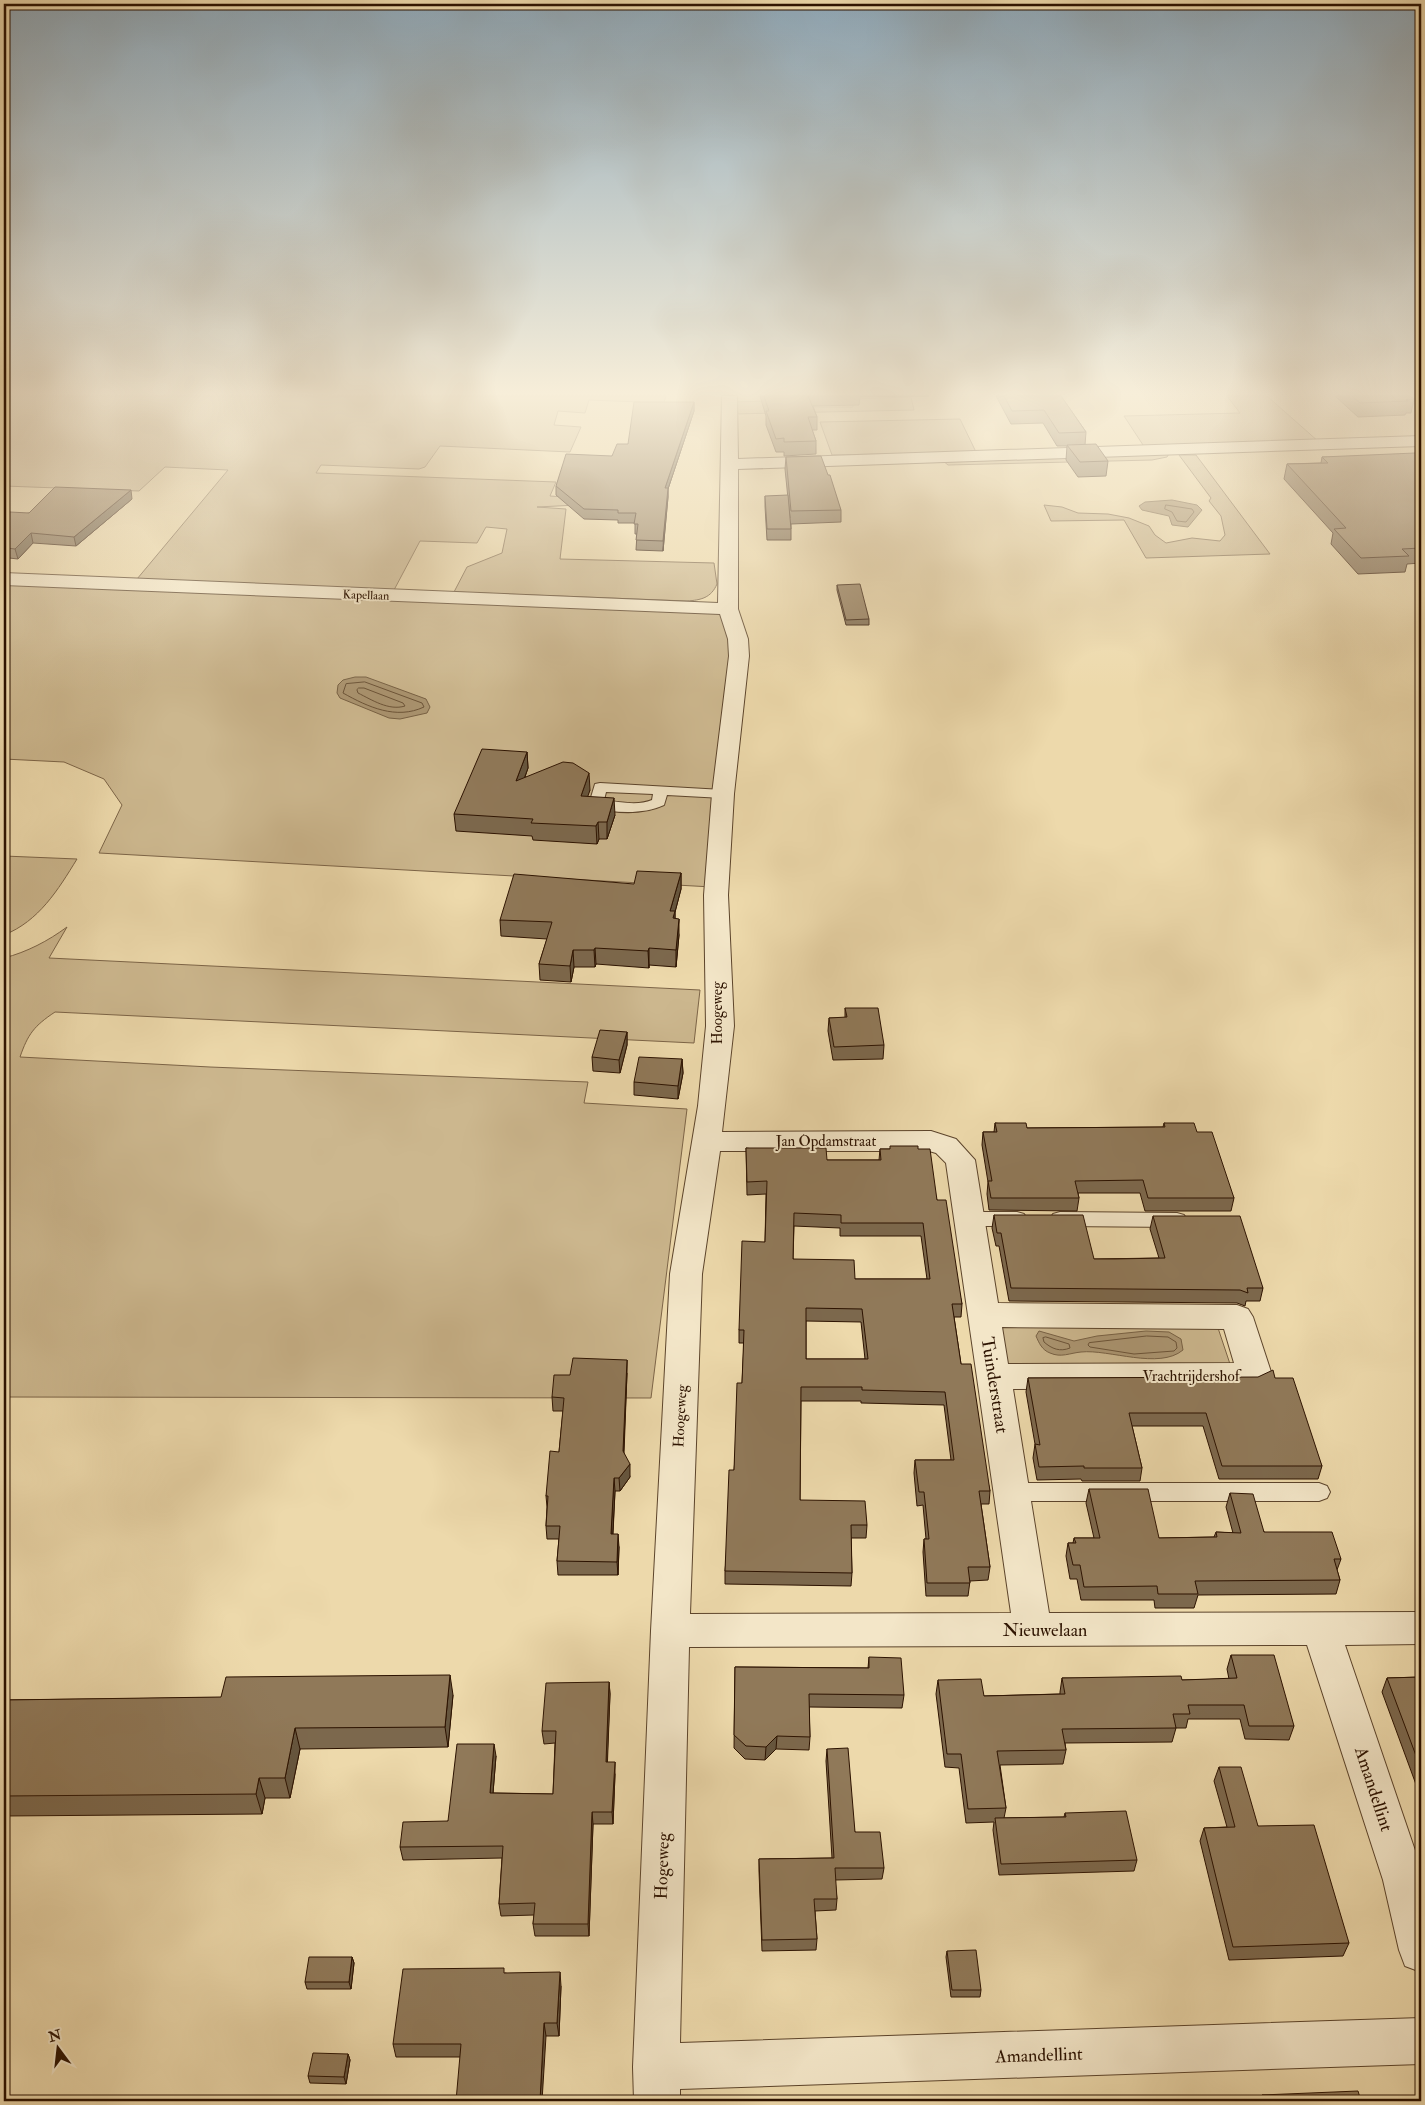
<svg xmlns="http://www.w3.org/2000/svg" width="1425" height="2105" font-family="'IM FELL Double Pica',serif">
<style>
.green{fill:#ccb78e;stroke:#7c6447}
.water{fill:#ab9571;stroke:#786144}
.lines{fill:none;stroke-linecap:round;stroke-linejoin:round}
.shore{stroke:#6c5438;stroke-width:1}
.lane-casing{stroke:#5c442b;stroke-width:2}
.street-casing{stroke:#5c442b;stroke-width:2}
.lane{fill:#f3e6c8;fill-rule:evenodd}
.street{fill:#f3e6c8;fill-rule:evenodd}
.wall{fill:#7c684d;stroke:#2c1200;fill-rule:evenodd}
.shaded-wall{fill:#65553e;stroke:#2c1200}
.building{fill:#907959;stroke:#2c1200;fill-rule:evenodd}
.labels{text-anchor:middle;stroke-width:4;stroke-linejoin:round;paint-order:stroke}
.far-street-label{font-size:12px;fill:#2c1200;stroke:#f3e6c8}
.street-label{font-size:15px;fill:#2c1200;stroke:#f3e6c8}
.near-street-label{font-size:18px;fill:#2c1200;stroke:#f3e6c8}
</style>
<rect width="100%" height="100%" fill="#edd9ab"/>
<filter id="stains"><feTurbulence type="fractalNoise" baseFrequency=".004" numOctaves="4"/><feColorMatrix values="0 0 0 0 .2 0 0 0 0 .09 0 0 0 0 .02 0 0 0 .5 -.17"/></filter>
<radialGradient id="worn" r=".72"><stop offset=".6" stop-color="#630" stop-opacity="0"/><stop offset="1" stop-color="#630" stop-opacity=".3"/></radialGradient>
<path class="green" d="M4 396H666L660 415 640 402 589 400 585 413 558 411 554 425 581 427 570 452 440 446 425 467 419 469 321 465 316 473 556 482 550 496 613 500 578 505 537 507 566 509 560 559 714 563 717 584C711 598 701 600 687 601L454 592 467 567 502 553 507 529 486 527 477 543 420 541 394 590 137 579 228 470 165 467 139 491 4 486Z
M1227 396H1267L1319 442 1145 448 1124 416 1240 413Z
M911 397 914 410 734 414 733 402 798 400 804 407H853L852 399Z
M960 419 976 452 832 455 820 422Z
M1170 452 1167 457 1152 460 948 465 942 460Z
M1179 455H1196L1270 554 1146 558 1124 520 1051 521 1044 505 1062 507 1078 513 1108 514 1129 518 1149 526 1155 535 1166 543 1192 538 1220 541 1225 535 1221 516 1209 501 1211 498Z
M4 580 723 613 732 655 712 887 99 853 122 805 104 779 64 762 4 759Z
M4 856 77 859C58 890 39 921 4 935Z
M67 927 49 958 700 990 694 1043 55 1012C34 1026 28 1034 20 1057L210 1067 588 1082 584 1103 687 1109 651 1398 4 1397V958C27 952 48 941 67 927Z
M1000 1322 1217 1325 1231 1367 1007 1365Z"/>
<path class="water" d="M1172 500 1197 505 1202 510 1188 527 1172 525 1169 516 1142 510 1139 506 1145 502Z
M355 677H366L426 699 430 707 427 713 400 719 389 718 340 698 337 693 338 685 343 680Z
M1039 1331 1074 1341 1097 1336 1146 1331 1169 1332 1181 1339 1183 1350C1159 1370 1109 1349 1081 1352 1070 1353 1061 1358 1050 1353 1042 1350 1039 1343 1036 1336Z"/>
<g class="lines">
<path class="shore" d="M1166 505 1192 509 1194 512 1186 522 1177 521 1172 512 1165 509Z
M365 682 422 703 424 707C396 720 368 707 343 693L346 684Z
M359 688H364L403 703 405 706C389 711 372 700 358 693L357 690Z
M1147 1336 1168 1337 1176 1342 1177 1348 1174 1351 1134 1354 1090 1347 1088 1345 1089 1343Z
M1046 1337 1069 1344 1070 1348C1060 1352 1052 1349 1044 1342L1043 1338Z"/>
<g class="lane-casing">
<path id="lane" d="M600 783 723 790 728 791 730 794 728 797 723 798 667 795 664 805C642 815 614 813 591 807L589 804 595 784ZM606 792 653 794 652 800C638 806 619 802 604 800Z
M970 1212H1017L1024 1214 1027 1219 1024 1224 1017 1226H970L963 1224 960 1219 963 1214Z
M1060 1212 1177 1213 1184 1215 1187 1220 1184 1225 1177 1227 1060 1226 1053 1224 1050 1219 1053 1214Z
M1012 1483H1319L1327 1486 1330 1492 1327 1498 1319 1501H1012L1004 1498 1001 1492 1004 1486Z"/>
</g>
<g class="street-casing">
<path id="street" d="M722 396H737L738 459 1421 436V446L738 469V609L748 639 749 656 734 794 728 895 734 1026 722 1132 931 1131 956 1139 975 1160 998 1303 1237 1305 1248 1309 1253 1317 1272 1375 1267 1384 1255 1388 1013 1389 1049 1613 1421 1612V1644L1345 1645 1421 1868V1972L1405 1966 1399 1950 1383 1880 1307 1645 689 1647 680 2043 1421 2018V2064L680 2089V2101H634L633 2067 651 1631 670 1274 698 1106 706 1026 704 895 712 794 729 656 728 639 720 614 4 585V573L718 603ZM720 1151H929L936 1153 946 1163 1011 1613 690 1614 702 1274ZM1002 1327 1224 1329 1234 1363 1008 1364Z"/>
</g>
<use href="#lane" class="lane"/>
<use href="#street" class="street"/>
</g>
<path class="wall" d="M760 396H929L860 397 859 405 813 406 817 417V430H812L816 441V454L784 456V452H776L766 425V416Z
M996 396H1061L1086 432 1085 445 1108 461 1106 476 1078 477 1066 460 1067 446H1057L1043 423 1011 424Z
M1335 396H1410L1414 399 1411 413H1406L1405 415 1358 417Z
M694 402V411L668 489V497L663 551 636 550 637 534H635V523H618V520L584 519 556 495V486L612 456 628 444Z
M786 457 841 510V522L791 524V540H767L765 506V496L790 518 785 469Z
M1322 457 1421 459V563L1407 564 1405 572 1358 574 1331 544 1333 533 1284 479 1287 464 1321 463Z
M132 499 76 546 33 543 18 559 9 558 4 563V518L29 513Z
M837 585 869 619V625H846L837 590Z
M527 752 528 768 525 777 590 790 587 796 615 815 607 839H599L597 844 533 840 532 836 456 831 454 814Z
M681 873V889L675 912V919L679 935 676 967 649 965V968L596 964 595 967H574L571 982 540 980 539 964 547 939 501 936 500 920Z
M845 1008 884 1045 883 1059 833 1060 828 1031 829 1018H845Z
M627 1032V1045L620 1073 593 1071 592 1057Z
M682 1059 683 1073 678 1099 634 1095V1082Z
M995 1123 1027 1128 1163 1127 1164 1123 1197 1132 1234 1198 1231 1211H1145L1140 1193H1078L1079 1198 1077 1211 989 1210 987 1194 988 1182 982 1145 983 1132H994Z
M746 1148 827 1160H879L880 1149H918L937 1200 962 1304 961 1317H954L961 1364 990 1491 989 1504H981L990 1567 988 1580 970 1581 968 1596H926L923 1552 924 1539H926L923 1505 917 1506 914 1473 915 1460H951L944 1405 861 1403V1401H801L800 1500 867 1525 866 1538H851L852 1573 851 1586 725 1584V1571L734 1470 742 1383 744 1343H739V1330L765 1242 766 1194 747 1195ZM794 1226 840 1228V1236H921L927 1279H855L793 1259ZM806 1321 861 1322 865 1359H806Z
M994 1215 1094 1259 1159 1258 1150 1229 1153 1216 1263 1288 1260 1301H1246L1245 1306 1237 1303 1009 1301 999 1246H996L992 1228Z
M627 1373 624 1453 630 1477 620 1491H615L613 1534 619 1547 618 1575H558L557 1561 559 1539H547L546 1526 547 1507 546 1496 559 1452 563 1411H553L552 1397 570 1375Z
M1028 1378H1275L1322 1466 1318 1479H1219L1203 1426H1132L1142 1468 1140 1481H1082L1081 1479 1037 1480 1033 1458 1035 1444 1026 1392Z
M1089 1489 1159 1538 1214 1537 1216 1532 1233 1533 1226 1507 1230 1493 1264 1532 1341 1559 1337 1570 1340 1580 1336 1594 1198 1595 1194 1608H1155L1154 1600H1081L1077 1579H1070L1066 1556 1068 1543H1073L1074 1538H1094L1086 1503Z
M1231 1655 1294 1726 1289 1740 1245 1739 1240 1719H1188L1186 1728H1176L1172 1742 1065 1743 1066 1750 1063 1764 1000 1765 1006 1808 1004 1818 1064 1817 1065 1813 1137 1860 1134 1871 999 1875 993 1830 994 1822 966 1823 959 1768 945 1767 936 1694 938 1680 984 1696 1060 1694V1692L1062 1678 1182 1680 1229 1679 1227 1669Z
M869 1657 904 1695 902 1708 809 1707 810 1737 809 1750 776 1749 765 1760 745 1759 734 1748 735 1667 868 1668Z
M1421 1677V1798L1382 1692 1387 1678Z
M609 1682 610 1694 607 1762 615 1774 613 1824H593L589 1936H535L533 1924 534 1915 501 1916 499 1904 502 1858 403 1860 400 1847 448 1821 496 1756 493 1793 553 1794 555 1743 544 1744 542 1731Z
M453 1695 448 1747 300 1749 290 1798H265L262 1814 4 1816V1700Z
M827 1749 855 1832 884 1868 882 1879 835 1880 837 1899 836 1910 815 1911 817 1939 816 1950 762 1951 759 1871V1859L832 1858 826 1761Z
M1219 1767 1258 1826 1349 1943 1343 1956 1229 1960 1200 1841 1204 1828 1227 1827 1214 1781Z
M947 1951 981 1990 980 1997H951L946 1957Z
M352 1957 354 1963 351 1989H307L305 1982Z
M505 1973 561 1986 559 2036H546L460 2057H396L393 2044Z
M348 2054 350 2060 346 2084 310 2083 308 2076Z
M1262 2095 1361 2101H1259Z"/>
<path class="shaded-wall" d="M694 402V411L668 489V497L663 551 665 488Z
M131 490 132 499 76 546 74 537Z
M31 533 33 543 18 559 15 549Z
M7 548 9 558 4 563V551Z
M527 752 528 768 517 798 516 781Z
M589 773 590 790 582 813 581 796Z
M614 798 615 815 607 839V822Z
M598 822 599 839 597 844 596 826Z
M681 873V889L675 912V927L670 911Z
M679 919V935L676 967V950Z
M595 948 596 964 595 967 594 950Z
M649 948V968L648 951Z
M573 950 574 967 571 982 570 966Z
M627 1032V1045L620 1073 619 1060Z
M682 1059 683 1073 678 1099V1086Z
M627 1360V1373L623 1465V1451Z
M630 1464V1477L620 1491 619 1478Z
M614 1478 615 1491 612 1547 611 1534Z
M618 1534 619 1547 618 1575 617 1562Z
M450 1675 453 1695 448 1747 445 1727Z
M609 1682 610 1694 607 1774 606 1762Z
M295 1728 300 1749 290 1798 285 1778Z
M777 1736 776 1749 765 1760 766 1747Z
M494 1744 496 1756 492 1805 490 1793Z
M615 1762V1774L613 1824 612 1812Z
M259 1778 265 1798 262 1814 256 1794Z
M592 1812 593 1824 589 1936 588 1924Z
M352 1957 354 1963 351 1989 349 1982Z
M560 1972 561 1986 559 2036 557 2023Z
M544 2023 546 2036 542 2101H540Z
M348 2054 350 2060 346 2084 344 2077Z"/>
<path class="building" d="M764 396H808L817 417H808L816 441 784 442V438L776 439 766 411H769Z
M1004 396H1061L1086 432 1059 433 1044 410 1012 411Z
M1352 396H1410L1414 399 1406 400 1408 401 1360 403Z
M634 402H694L665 488H668L663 541 636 540 638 524H634L636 513H618V510L584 509 556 486 566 454 612 456 617 444H628Z
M1096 444 1108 461 1080 462 1067 445Z
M1415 453 1421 459V548L1402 549 1409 556 1361 558 1334 529 1346 528 1287 464 1328 463 1322 457Z
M821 456 828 475H830L841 510 791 511 786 457Z
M55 487 131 490 74 537 31 533 15 549 7 548 4 551V518L10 512 29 513Z
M788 495 791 529H767L765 496Z
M860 584 869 619 846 620 837 585Z
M482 749 527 752 516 781 563 762 573 763 589 773 581 796 614 798 607 822H598L596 826 531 823 533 819 454 814Z
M637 871 681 873 670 911H675L673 918 679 919 676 950 649 948 648 951 595 948 594 950H573L570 966 539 964 552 922 500 920 514 874 634 884Z
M845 1008H878L884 1045 834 1047 829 1018 847 1017Z
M600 1030 627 1032 619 1060 592 1057Z
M639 1057 682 1059 678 1086 634 1082Z
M995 1123H1026L1027 1128 1165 1127 1164 1123H1194L1197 1132H1212L1234 1198H1148L1143 1180 1075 1181 1079 1198H991L988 1181H992L983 1132H997Z
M890 1146H918V1149H930L937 1200H946L962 1304H952L961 1364H971L990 1491H979L990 1567H968L970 1583H927L924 1539H929L924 1492H919L915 1460H954L945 1392 862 1390V1387H801L800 1500 865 1501 867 1525H851L852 1573 725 1571 729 1470H734L737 1383H742L744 1330H739L742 1241 765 1242 767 1181 747 1182 746 1148H826L827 1160H881L880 1149H890ZM794 1213 841 1215V1223H923L930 1279H855L854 1260 793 1259ZM806 1308 862 1309 868 1359H806Z
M994 1215H1083L1094 1259H1115L1165 1258 1153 1216H1240L1263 1288H1247L1248 1293 1240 1290 1011 1288 1001 1233H997Z
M573 1358 627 1360 623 1451 630 1464 619 1478H614L611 1534H618L617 1562 557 1561 560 1526H546L548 1496H546L550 1451 559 1452 564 1398 552 1397 554 1375H570Z
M1273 1370 1275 1378H1293L1322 1466H1222L1206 1413H1129L1142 1468H1084V1466L1039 1467 1035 1444 1040 1445 1028 1378 1258 1377Z
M1089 1489H1148L1159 1538 1217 1537 1216 1532 1241 1533 1230 1493 1253 1494 1264 1532H1332L1341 1559H1334L1340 1580 1195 1581 1198 1594H1158L1157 1586 1084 1587 1080 1565H1073L1068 1543H1076L1074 1538H1100Z
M1231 1655H1274L1294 1726H1249L1244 1705H1188L1190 1714H1173L1176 1728 1062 1729 1066 1750 997 1751 1006 1808 968 1809 961 1754H947L938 1680 981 1679 984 1696 1065 1694 1062 1678 1181 1676 1182 1680 1237 1678Z
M869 1657 901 1658 904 1695 809 1694 810 1737 777 1736 766 1747 746 1746 734 1735 735 1667 869 1668Z
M450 1675 445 1727 295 1728 285 1778H259L256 1794 4 1796V1700L221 1697 226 1677Z
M1421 1677V1769L1387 1678Z
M609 1682 606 1762H615L612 1812H592L588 1924H533L535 1903 499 1904 503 1846 400 1847 403 1822 448 1821 457 1744H494L490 1793 553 1794 556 1731H542L546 1683Z
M848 1748 855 1832H880L884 1868H835L837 1899H814L817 1939 762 1940 759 1859 834 1858 827 1749Z
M1219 1767H1241L1258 1826 1314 1825 1349 1943 1233 1947 1204 1828 1235 1827Z
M1126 1811 1137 1860 1001 1864 995 1818 1066 1817 1065 1813Z
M976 1950 981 1990H952L947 1951Z
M309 1957H352L349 1982H305Z
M504 1968V1973L560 1972 557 2023H544L540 2101H456L461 2044H393L403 1969Z
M313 2053 348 2054 344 2077 308 2076Z
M1358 2091 1361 2101H1263L1262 2095Z"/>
<linearGradient id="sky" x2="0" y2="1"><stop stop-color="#8fa8b8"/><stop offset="0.57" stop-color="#f7eed9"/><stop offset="1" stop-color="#f7eed9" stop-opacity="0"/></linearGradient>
<rect width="1425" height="690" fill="url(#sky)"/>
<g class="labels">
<g class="far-street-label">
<text transform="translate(366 595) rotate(2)" y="4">Kapellaan</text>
</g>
<g class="street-label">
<text transform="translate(717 1013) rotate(-90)" y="5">Hoogeweg</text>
<text x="826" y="1146">Jan Opdamstraat</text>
<text x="1191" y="1381">Vrachtrijdershof</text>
<text transform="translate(680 1416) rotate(-87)" y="5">Hoogeweg</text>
</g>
<g class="near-street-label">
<text transform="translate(995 1385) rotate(81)" y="6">Tuinderstraat</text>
<text x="1045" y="1636">Nieuwelaan</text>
<text transform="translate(1374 1789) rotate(72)" y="6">Amandellint</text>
<text transform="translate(662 1866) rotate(-88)" y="6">Hogeweg</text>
<text transform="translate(1039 2055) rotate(-2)" y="6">Amandellint</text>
</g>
</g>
<rect width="1425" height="2105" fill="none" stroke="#edd9ab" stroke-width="20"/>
<rect x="5" y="5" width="1415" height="2095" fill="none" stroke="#2c1200" stroke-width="2.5"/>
<rect x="10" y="10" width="1405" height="2085" fill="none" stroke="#2c1200"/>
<g transform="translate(58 2048) rotate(345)" stroke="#f3e6c8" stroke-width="4" paint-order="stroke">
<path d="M0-4L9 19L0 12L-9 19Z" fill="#2c1200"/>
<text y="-8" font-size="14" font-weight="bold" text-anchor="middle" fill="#2c1200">N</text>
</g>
<rect width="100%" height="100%" filter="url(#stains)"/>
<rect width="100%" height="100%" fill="url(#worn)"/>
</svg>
